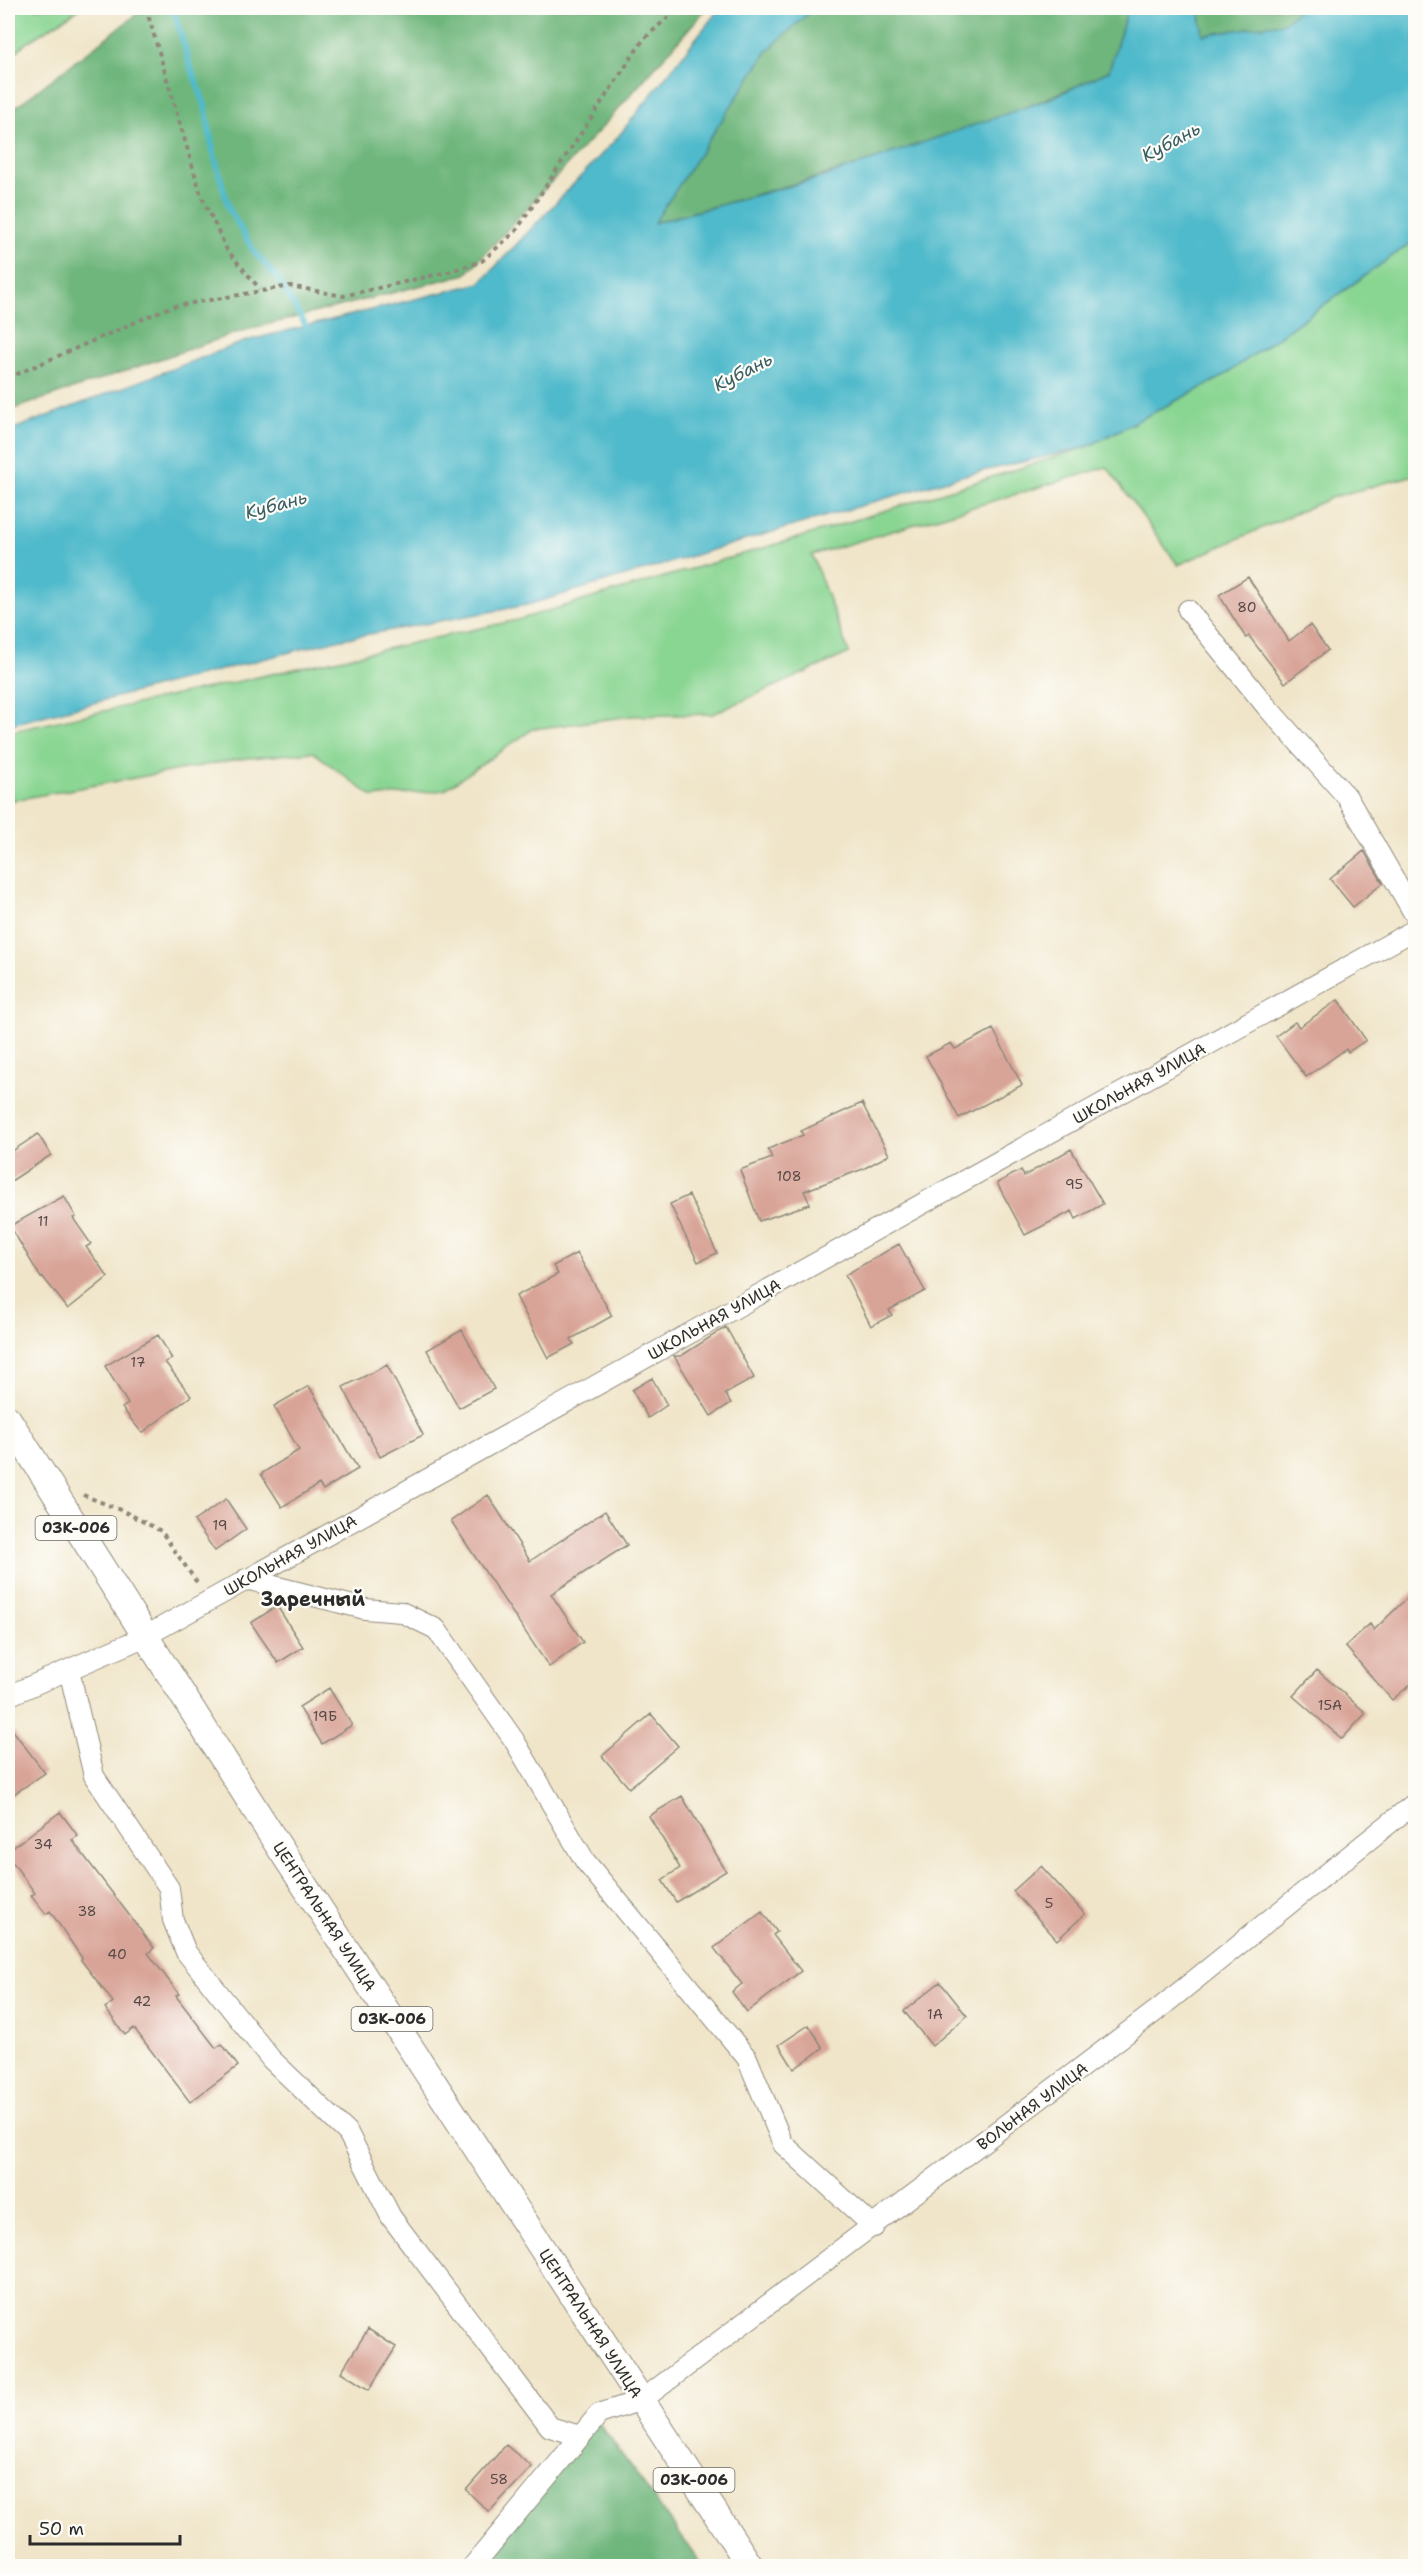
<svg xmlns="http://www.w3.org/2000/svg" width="1423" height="2574" font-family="'Shantell Sans',sans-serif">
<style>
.green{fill:#89d592;stroke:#5a805e;stroke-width:1.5}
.forest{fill:#6eb67c;stroke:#4c7054;stroke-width:1.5}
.water{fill:#4fbacb;stroke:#3d727b;stroke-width:1.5}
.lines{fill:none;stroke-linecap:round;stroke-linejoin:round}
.stream{stroke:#4fbacb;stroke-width:6}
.building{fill:#d9a498}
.minor-casing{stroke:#8e887a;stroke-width:22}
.major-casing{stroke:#8e887a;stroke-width:28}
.path{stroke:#8e887a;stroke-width:4;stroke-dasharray:4.5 4.5;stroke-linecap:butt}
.minor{stroke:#fff;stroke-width:20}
.major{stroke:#fff;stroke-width:26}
.labels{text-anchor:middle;stroke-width:4.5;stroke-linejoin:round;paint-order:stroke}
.number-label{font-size:14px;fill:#564946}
.shield{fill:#fdfcf7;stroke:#6a6a68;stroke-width:1.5}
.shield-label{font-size:15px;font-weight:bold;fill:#2b2b2b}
.street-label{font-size:16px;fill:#2b2b2b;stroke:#fdfcf7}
.water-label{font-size:18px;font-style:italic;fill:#385d63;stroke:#fdfcf7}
.quarter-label{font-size:20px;font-weight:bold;fill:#2b2b2b;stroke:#fdfcf7}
</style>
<rect width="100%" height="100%" fill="#fdfcf7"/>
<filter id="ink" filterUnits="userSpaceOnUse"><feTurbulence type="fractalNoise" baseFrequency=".0167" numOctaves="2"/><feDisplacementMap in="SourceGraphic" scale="12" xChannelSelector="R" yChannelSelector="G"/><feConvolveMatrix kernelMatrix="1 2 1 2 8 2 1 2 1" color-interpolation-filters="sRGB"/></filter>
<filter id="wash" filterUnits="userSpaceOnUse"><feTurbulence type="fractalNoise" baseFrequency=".008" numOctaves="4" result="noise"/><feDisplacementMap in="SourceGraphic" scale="24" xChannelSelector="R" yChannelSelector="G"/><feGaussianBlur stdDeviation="1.35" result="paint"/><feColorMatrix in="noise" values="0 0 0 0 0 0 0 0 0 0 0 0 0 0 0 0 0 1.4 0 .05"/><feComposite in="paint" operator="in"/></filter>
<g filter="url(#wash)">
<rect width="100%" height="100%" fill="#f0e5c9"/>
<path class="green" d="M8 8H81L26 43 8 60Z
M1415 240V475L1333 497 1178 565 1107 467 812 555 849 653 713 714 632 716 533 729 444 790 373 797 313 752 239 759 8 801V732L517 620 801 537 1087 447 1222 377Z"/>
<path class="forest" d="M145 8H707L604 125 466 274 242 331 8 411V113Z
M814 8H1128L1109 71C966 139 806 181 653 223L768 50Z
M1199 8H1302L1284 23 1203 35Z
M598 2422 703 2566H482Z"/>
<path class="water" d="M720 8H814L768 50 654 223 823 177 1049 99 1109 71 1128 8H1199L1203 35 1283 23 1302 8H1415V240L1222 377 1087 447 961 476 527 605 337 640 8 725V431L246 341 480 283 617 138Z"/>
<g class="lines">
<path class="stream" d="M173 8 190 65 205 105 213 151 229 209 253 250 277 278 306 326"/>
</g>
<g id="blocks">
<path class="building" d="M1248 577 1289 641 1310 625 1328 650 1285 683 1249 636 1246 638 1219 595Z
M1364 851 1383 883 1353 907 1330 879Z
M1338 1000 1366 1040 1348 1052 1346 1049 1306 1077 1276 1036 1295 1022 1299 1027Z
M993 1029 1022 1085 959 1118 926 1056 951 1043 955 1049Z
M862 1103 889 1155 863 1169 804 1191 810 1204 759 1221 740 1170 772 1158 768 1149 803 1135 801 1131Z
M38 1134 51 1155 8 1183V1154Z
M1071 1149 1103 1204 1076 1219 1072 1211 1025 1235 997 1183 1021 1170 1024 1176Z
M689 1195 717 1253 698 1262 670 1204Z
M64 1196 76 1217 73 1218 91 1244 86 1247 108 1277 68 1309 43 1277 41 1278 10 1226Z
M899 1244 925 1291 889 1310 892 1315 871 1326 845 1275Z
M577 1253 612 1316 571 1339 574 1344 548 1358 516 1296 558 1274 553 1266Z
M726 1327 754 1378 725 1394 731 1403 711 1416 674 1356H681Z
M462 1330 494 1389 459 1408 427 1350Z
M158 1335 172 1359 165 1362 191 1396 142 1433 122 1408 128 1404 105 1366Z
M387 1365 423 1435 380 1457 343 1387Z
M652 1378 667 1405 648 1418 632 1390Z
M309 1386 358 1469 323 1490 319 1484 282 1507 261 1474 299 1450 274 1406Z
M488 1495 530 1561 605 1511 627 1545 551 1594 583 1642 549 1667 451 1521Z
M226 1499 246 1529 215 1551 194 1521Z
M1416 1589V1680L1392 1700 1345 1646 1370 1624 1374 1630Z
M277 1606 303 1647 278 1663 251 1623Z
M1317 1670 1366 1713 1342 1739 1293 1696Z
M329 1688 352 1725 322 1744 299 1707Z
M651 1714 678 1746 629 1788 602 1756Z
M8 1724 45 1773 8 1798Z
M682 1796 726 1871 676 1902 662 1880 680 1868 649 1816Z
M60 1812 78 1836 72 1840 154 1948 148 1953 179 1994 176 1996 216 2048 222 2044 238 2066 190 2102 134 2028 125 2035 105 2008 113 2002 81 1960 82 1958 50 1911 46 1914 31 1896 35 1893 8 1856V1851Z
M1041 1866 1085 1914 1057 1940 1013 1891Z
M762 1912 777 1932 773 1935 801 1971 747 2012 732 1992 742 1984 714 1948Z
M940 1982 967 2016 932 2046 904 2011Z
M809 2025 823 2048 794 2069 779 2045Z
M368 2329 396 2347 369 2390 341 2372Z
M506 2445 532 2467 489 2512 466 2490Z"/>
</g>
</g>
<g filter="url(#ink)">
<use href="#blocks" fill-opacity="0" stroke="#8e887a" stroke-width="1.5"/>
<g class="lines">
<g class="minor-casing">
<path id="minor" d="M1188 610 1266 706 1347 797 1416 917
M246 1579 365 1609 401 1612 436 1629 514 1740 585 1861 747 2058 783 2144 874 2227
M69 1670 94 1776 169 1888 173 1920 186 1952 271 2059 348 2133 391 2217 550 2427 580 2436
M8 1696 144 1637 1416 929
M473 2566 599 2414 642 2400 1156 2011 1416 1802"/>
</g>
<g class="major-casing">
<path id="major" d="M8 1419 272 1836 750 2566"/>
</g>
<path class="path" d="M146 8 201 195 227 250 260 289
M8 378 170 307 290 286 343 296 448 272 482 261 516 231 643 40 678 8
M83 1495 123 1511 161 1531 198 1584"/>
<use href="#minor" class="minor"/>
<use href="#major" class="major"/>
</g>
</g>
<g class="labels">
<g class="number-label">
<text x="1247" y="612">80</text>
<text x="789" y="1181">108</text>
<text x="1074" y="1189">95</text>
<text x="43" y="1226">11</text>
<text x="138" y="1367">17</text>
<text x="220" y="1530">19</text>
<text x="1330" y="1710">15А</text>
<text x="325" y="1721">19Б</text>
<text x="43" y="1849">34</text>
<text x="1049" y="1908">5</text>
<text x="87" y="1916">38</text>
<text x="117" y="1959">40</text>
<text x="142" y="2006">42</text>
<text x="935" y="2019">1А</text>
<text x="499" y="2484">58</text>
</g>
<g class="shield">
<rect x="35.5" y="1516" width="81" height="24" rx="4.5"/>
<rect x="351.5" y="2007" width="81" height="24" rx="4.5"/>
<rect x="653.5" y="2468" width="81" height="24" rx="4.5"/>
</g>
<g class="shield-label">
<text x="76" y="1533">03К-006</text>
<text x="392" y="2024">03К-006</text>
<text x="694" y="2485">03К-006</text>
</g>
<g class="street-label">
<text transform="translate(1139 1083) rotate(-29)" y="6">ШКОЛЬНАЯ УЛИЦА</text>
<text transform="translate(714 1319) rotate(-29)" y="6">ШКОЛЬНАЯ УЛИЦА</text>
<text transform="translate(290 1555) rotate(-29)" y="6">ШКОЛЬНАЯ УЛИЦА</text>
<text transform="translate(325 1916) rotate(57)" y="6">ЦЕНТРАЛЬНАЯ УЛИЦА</text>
<text transform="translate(1032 2106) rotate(-37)" y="6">ВОЛЬНАЯ УЛИЦА</text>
<text transform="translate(591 2323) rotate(57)" y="6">ЦЕНТРАЛЬНАЯ УЛИЦА</text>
</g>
<g class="water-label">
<text transform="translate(1171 142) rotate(-28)" y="6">Кубань</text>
<text transform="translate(743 372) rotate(-27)" y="6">Кубань</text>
<text transform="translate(276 505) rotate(-15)" y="6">Кубань</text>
</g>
<g class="quarter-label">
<text x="313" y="1606">Заречный</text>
</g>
</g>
<rect width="1423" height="2574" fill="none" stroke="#fdfcf7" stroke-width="30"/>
<path d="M30 2535v9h150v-9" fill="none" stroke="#2b2b2b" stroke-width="3"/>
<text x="39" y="2535" font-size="18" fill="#2b2b2b" stroke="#fdfcf7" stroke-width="4.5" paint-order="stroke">50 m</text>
</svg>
